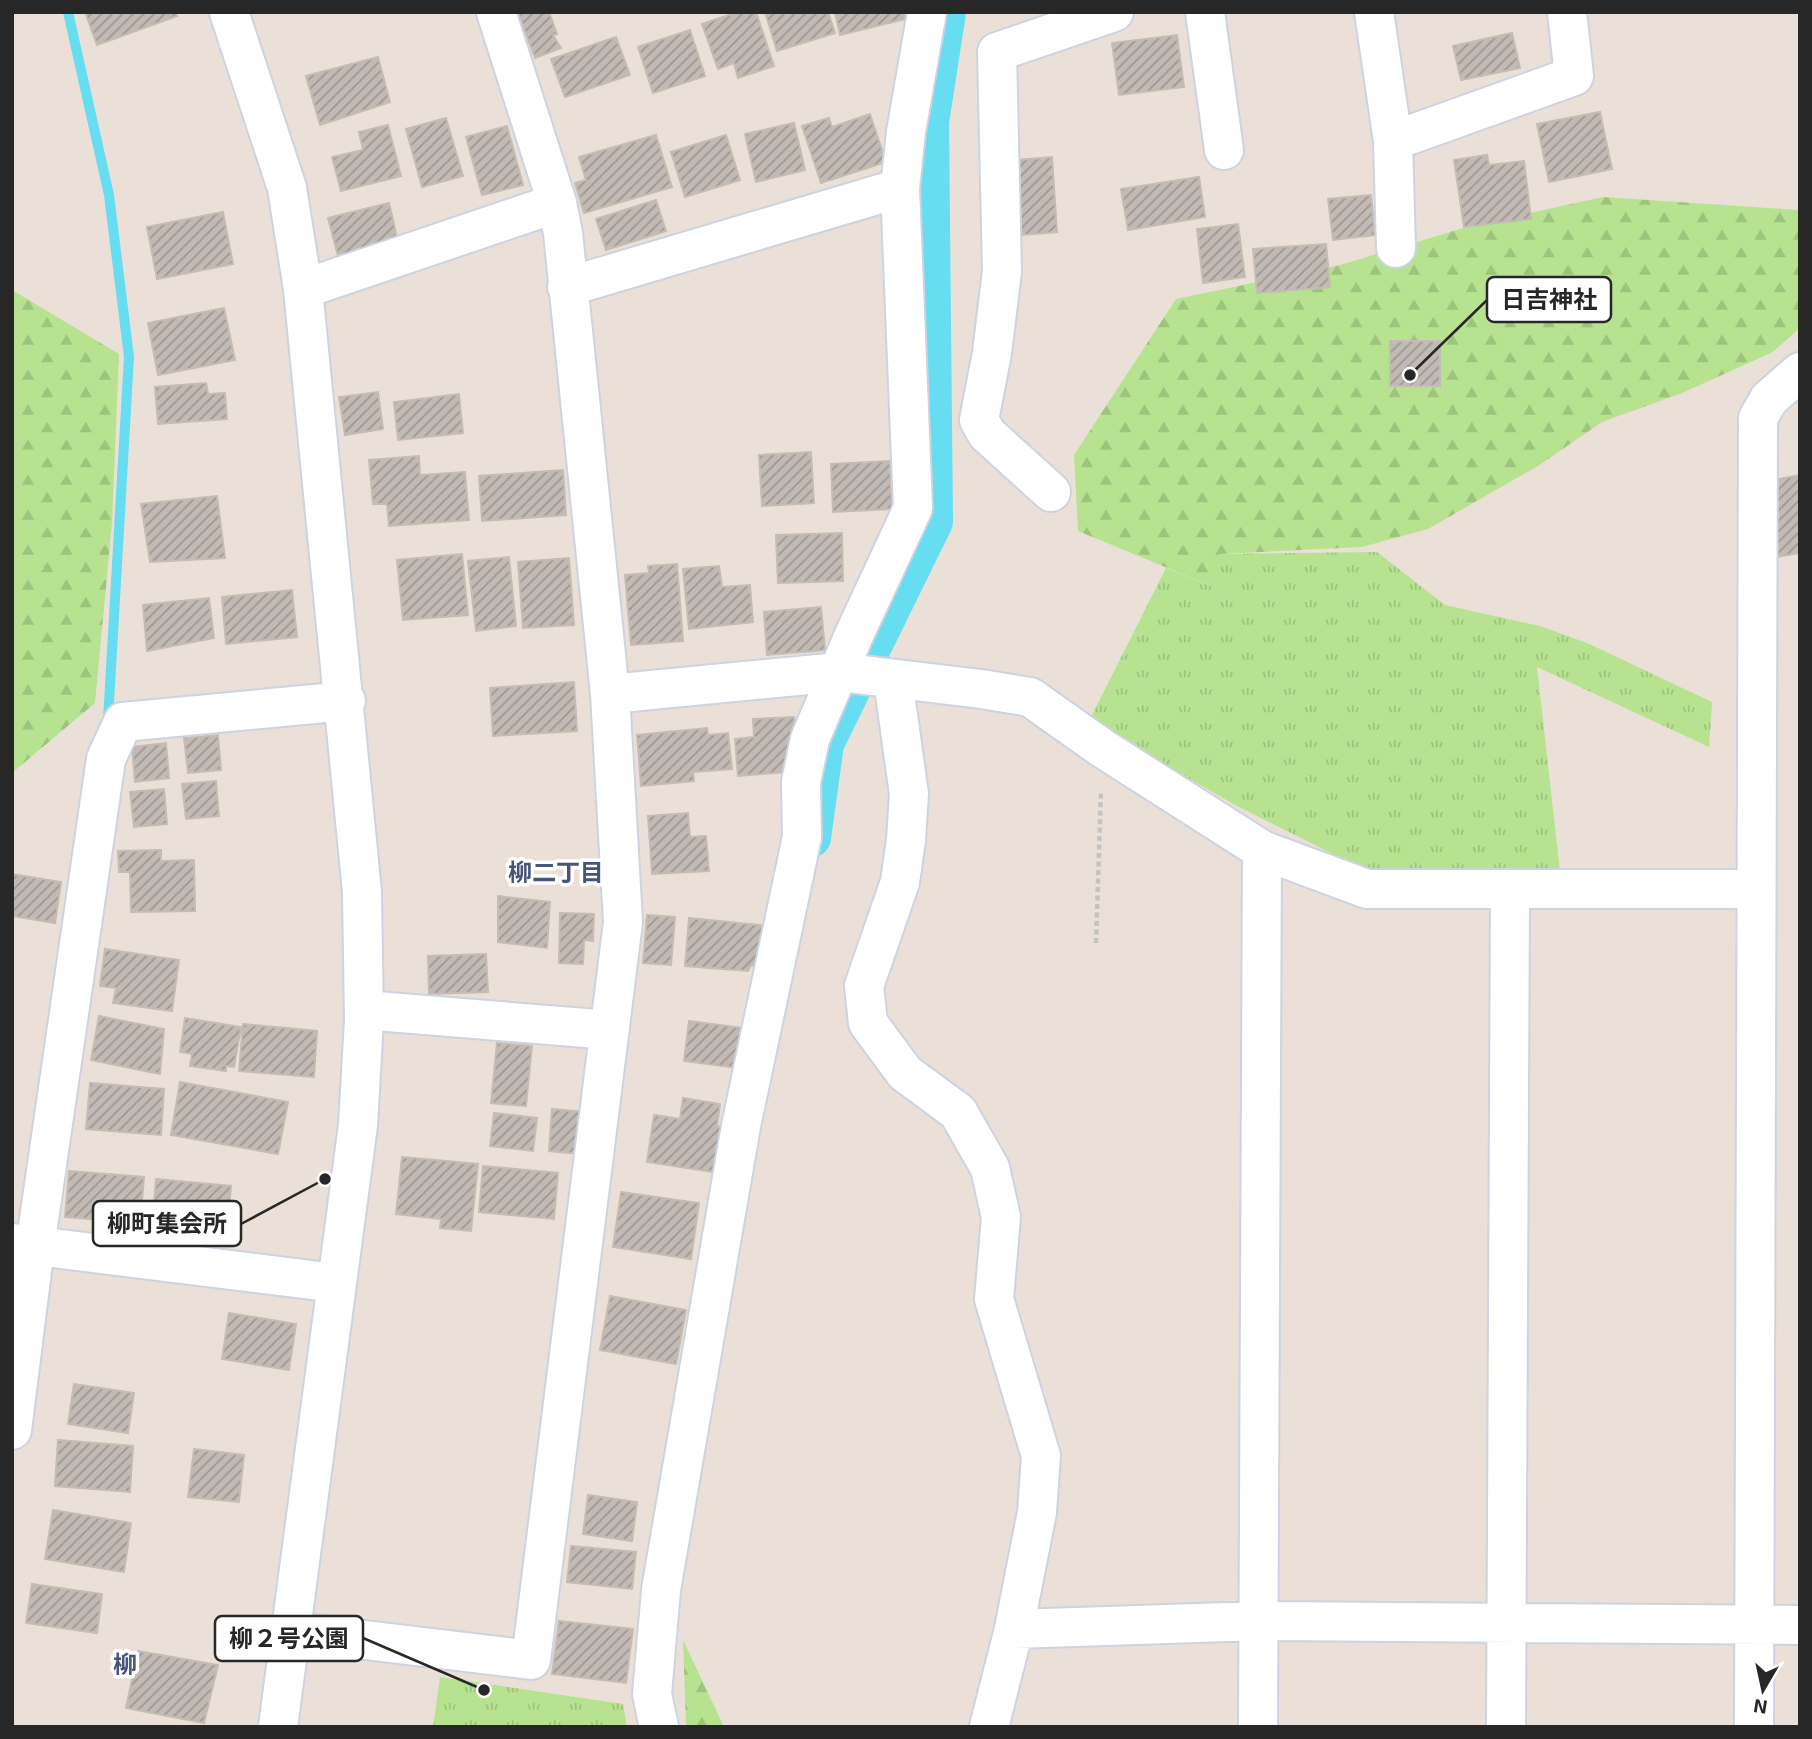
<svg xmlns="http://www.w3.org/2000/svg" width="1812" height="1739" font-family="'Exo 2','Noto Sans JP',sans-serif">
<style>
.grass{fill:url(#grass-tufts)}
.forest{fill:url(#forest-firs)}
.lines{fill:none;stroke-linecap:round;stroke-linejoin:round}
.stream{stroke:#66ddf1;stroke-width:10}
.canal{stroke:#66ddf1;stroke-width:38}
.building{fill:url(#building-hatch);stroke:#c5bcb2;stroke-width:2}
.minor-casing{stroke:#cdd3e1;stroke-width:42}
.path{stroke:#c3c3c3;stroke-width:4.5;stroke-dasharray:5 3.5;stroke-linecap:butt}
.minor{stroke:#fff;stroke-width:38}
.labels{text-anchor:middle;stroke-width:7;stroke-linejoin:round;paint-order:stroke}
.neighbourhood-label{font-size:24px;font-weight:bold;fill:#475578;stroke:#fff}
.leader{fill:none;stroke:#272727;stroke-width:2.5}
.callout-dot{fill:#272727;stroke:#fff;stroke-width:2.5}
.callout{fill:#fff;stroke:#272727;stroke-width:2.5}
.callout-label{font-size:24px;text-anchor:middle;font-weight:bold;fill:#272727}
</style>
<defs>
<pattern id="grass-tufts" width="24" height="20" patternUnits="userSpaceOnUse" patternTransform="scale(1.75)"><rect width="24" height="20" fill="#b7e391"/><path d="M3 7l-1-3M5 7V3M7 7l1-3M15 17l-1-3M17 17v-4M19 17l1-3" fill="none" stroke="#9dc37d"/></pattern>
<pattern id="forest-firs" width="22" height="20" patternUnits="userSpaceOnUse" patternTransform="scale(1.75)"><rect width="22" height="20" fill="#b7e391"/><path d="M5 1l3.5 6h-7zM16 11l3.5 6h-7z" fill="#9dc37d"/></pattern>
<pattern id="building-hatch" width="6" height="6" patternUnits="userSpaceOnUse" patternTransform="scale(1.75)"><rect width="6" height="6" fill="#c2bab4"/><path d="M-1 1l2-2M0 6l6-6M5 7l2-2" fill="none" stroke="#9e9792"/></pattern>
</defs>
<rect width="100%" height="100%" fill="#eae0d7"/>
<path class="grass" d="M1377 552 1445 605 1540 626 1587 643 1712 702 1709 747 1537 667 1560 872 1367 871 1235 805 1089 721 1166 568 1211 586 1218 554Z
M440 1677 623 1704 627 1727H433Z"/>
<path class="forest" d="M1603 197 1800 210V328L1773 352 1682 393 1602 422 1538 466 1428 529 1362 547 1219 554 1211 586 1078 531 1074 455 1176 299 1340 265 1470 226Z
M12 290 119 354 112 523 95 703 12 773Z
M683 1640 724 1727H686Z"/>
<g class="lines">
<path class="stream" d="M68 12 109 195 129 357 108 720"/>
<path class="canal" d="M812 838 825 744 934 522 930 122 947 12"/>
</g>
<path class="building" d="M85 12H176L177 16 97 45Z
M549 12 557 34 553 35 561 48 535 58 518 13Z
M738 12H756L774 66 738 78 734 63 718 69 702 24Z
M765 12H828L835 33 777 51Z
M835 12H903L905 19 840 35Z
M690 30 705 76 653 93 638 47Z
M1512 33 1520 68 1461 80 1453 46Z
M1177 35 1184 87 1119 95 1112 43Z
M616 37 630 75 565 97 551 59Z
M378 57 390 102 320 125 306 76Z
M1600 112 1612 169 1549 182 1537 124Z
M870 114 886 162 821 183 802 126 829 118 832 127Z
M446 118 463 176 422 187 406 129Z
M794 123 805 170 756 182 745 134Z
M388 125 401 176 341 191 332 157 363 150 359 132Z
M507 126 523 185 482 195 466 137Z
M656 135 672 187 584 213 575 183 586 180 579 157Z
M726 135 740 180 685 197 671 152Z
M1487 155 1489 165 1524 161 1531 219 1464 227 1454 160Z
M1052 157 1057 232 1021 235 1017 160Z
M1199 177 1205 217 1128 230 1121 189Z
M1371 195 1375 235 1333 240 1328 199Z
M656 200 666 231 606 250 596 219Z
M389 203 398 242 338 256 328 218Z
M223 212 233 264 157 279 147 227Z
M1238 224 1245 277 1203 283 1197 229Z
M1326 244 1330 287 1257 293 1253 249Z
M224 308 235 360 158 375 148 323Z
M1390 341H1440V386H1390Z
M206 383 208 394 225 393 227 419 158 424 155 387Z
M378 392 383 429 345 435 339 397Z
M459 394 463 433 398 440 394 402Z
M811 452 814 503 762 506 759 455Z
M419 456 420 475 465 472 469 520 389 526 387 504H373L369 460Z
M890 461 892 509 833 512 831 464Z
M563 470 566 515 482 521 479 476Z
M1800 475V553L1777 557 1764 482Z
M217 496 225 558 150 562 141 504Z
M842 533 843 581 778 583 776 535Z
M462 554 468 615 403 620 397 560Z
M509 557 516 626 476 631 468 561Z
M569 558 574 625 523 628 518 562Z
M677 564 683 641 631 645 625 575 649 573 648 566Z
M719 566 722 587 750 585 753 622 689 629 683 569Z
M292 590 297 637 226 644 222 597Z
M209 598 214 638 147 651 143 605Z
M821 607 825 650 767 655 764 612Z
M574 682 577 731 493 736 490 688Z
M794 717 798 771 738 776 735 739 754 737 753 719Z
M707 728 708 735 728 733 732 769 693 772 694 781 641 786 637 735Z
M218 735 221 770 188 773 184 738Z
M166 743 169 778 135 782 132 747Z
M216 781 219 816 186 819 182 784Z
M164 789 167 824 134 827 130 792Z
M688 813 690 837 706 836 709 871 652 874 648 816Z
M161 850V861L194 860 195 911 131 912 130 872H119L118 851Z
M12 874 61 882 55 923 12 916Z
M498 896 550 902 547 948 498 942Z
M560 913 594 914 593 941 584 940 583 964 559 963Z
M647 915 675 917 671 965 643 963Z
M689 918 770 926 767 966 751 965 748 971 685 966Z
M105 949 179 960 172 1011 113 1003 116 988 100 986Z
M486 954 488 992 429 994 428 956Z
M99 1016 164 1029 160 1074 91 1060Z
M185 1018 241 1027 234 1067 226 1066V1071L190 1066 192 1054 180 1052Z
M689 1021 751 1029 745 1069 684 1061Z
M243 1024 317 1031 314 1077 239 1071Z
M497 1043 532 1046 526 1106 491 1103Z
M180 1082 288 1102 278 1154 171 1135Z
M90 1083 164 1089 161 1135 86 1129Z
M683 1098 720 1104 717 1126 727 1128 720 1173 647 1162 654 1115 680 1119Z
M552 1109 584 1112 581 1154 549 1151Z
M494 1113 537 1118 533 1151 490 1146Z
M402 1157 478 1164 471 1231 440 1228 441 1219 396 1214Z
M483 1166 558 1173 554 1219 479 1212Z
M69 1171 144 1177 140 1223 65 1217Z
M156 1179 231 1186 227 1232 152 1225Z
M621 1192 699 1203 691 1259 613 1247Z
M610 1296 686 1310 676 1364 600 1350Z
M229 1313 296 1324 289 1370 222 1359Z
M74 1384 134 1393 128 1433 68 1424Z
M58 1440 133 1446 130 1492 55 1486Z
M194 1449 244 1455 239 1502 188 1497Z
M588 1495 637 1502 632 1541 583 1534Z
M53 1510 131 1523 124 1572 45 1559Z
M571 1546 636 1552 632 1589 567 1582Z
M32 1584 102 1594 97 1633 26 1623Z
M559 1621 633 1629 626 1683 552 1674Z
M138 1651 218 1665 204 1723 126 1708Z"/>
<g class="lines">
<g class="minor-casing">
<path id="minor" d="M229 12 287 188 303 289 362 892 364 1020 358 1125 278 1727
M1205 12 1224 150
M1374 12 1393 141 1396 248
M1393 141 1574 76 1567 12
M567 287 900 188
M303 289 557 203
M1051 492 987 434 979 420 992 353 1002 271 997 52 1114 12
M893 680 909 794 906 840 900 882 864 986 868 1023 905 1073 958 1112 990 1168 1001 1217 994 1299 1041 1456 1037 1512 1014 1629 989 1727
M610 694 839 672 981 689 1030 697 1102 748 1262 850 1367 889H1755
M364 1010 610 1030
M12 1243 336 1283
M12 1430 35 1247 106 759 123 722 346 701
M1014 1629 1257 1621 1800 1625
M290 1631 531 1660 623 922 610 694 563 233 557 203 496 12
M659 1727 652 1694 661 1590 741 1126 802 837 801 782 810 739 854 635 913 508 900 188 906 132 927 12
M1258 1727 1262 850
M1506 1727 1510 890
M1754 1727 1758 418 1769 399 1800 372"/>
</g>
<path class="path" d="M1096 943 1101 790"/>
<use href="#minor" class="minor"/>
</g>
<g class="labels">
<g class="neighbourhood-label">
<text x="556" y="881">柳二丁目</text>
<text x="125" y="1673">柳</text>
</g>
</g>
<path class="leader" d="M1410 375L1487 300M325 1179L241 1224M484 1690L363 1638"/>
<g class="callout-dot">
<circle cx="1410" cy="375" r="7"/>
<circle cx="325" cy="1179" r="7"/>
<circle cx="484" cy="1690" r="7"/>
</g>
<g class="callout">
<rect x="1487" y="277" width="124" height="45" rx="7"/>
<rect x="93" y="1201" width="148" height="45" rx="7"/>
<rect x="215" y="1616" width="148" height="45" rx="7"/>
</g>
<g class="callout-label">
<text x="1549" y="308">日吉神社</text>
<text x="167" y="1232">柳町集会所</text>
<text x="289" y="1647">柳２号公園</text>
</g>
<rect width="1812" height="1739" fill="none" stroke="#272727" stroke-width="28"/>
<g transform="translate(1763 1690) rotate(189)" stroke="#ffffff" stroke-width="5" paint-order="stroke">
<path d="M0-5L12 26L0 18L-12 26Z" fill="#272727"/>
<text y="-10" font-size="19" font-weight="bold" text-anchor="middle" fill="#272727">N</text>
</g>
</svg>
